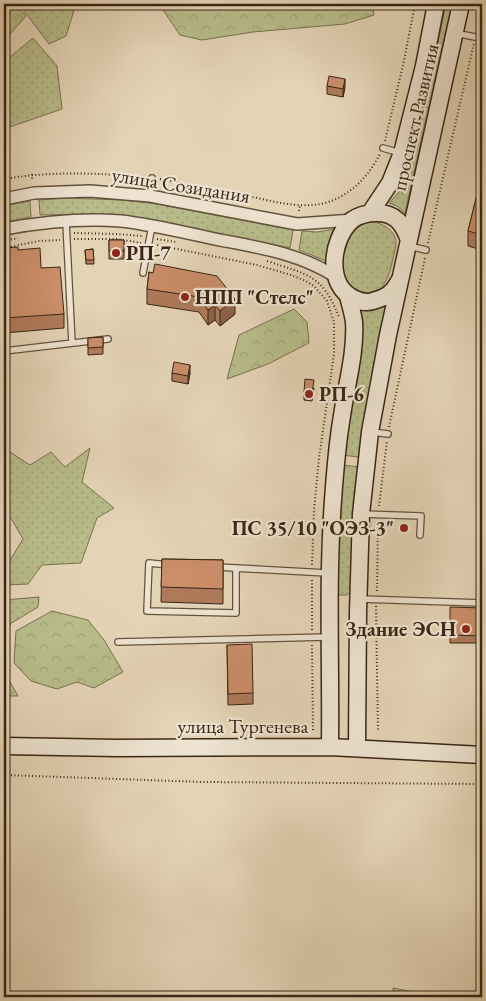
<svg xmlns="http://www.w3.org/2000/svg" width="486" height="1001" font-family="'EB Garamond',serif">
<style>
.grass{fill:url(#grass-dots);stroke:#787150}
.forest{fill:url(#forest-crowns);stroke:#787150}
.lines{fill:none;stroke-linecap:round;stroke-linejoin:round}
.lane-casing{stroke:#64523e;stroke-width:8}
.street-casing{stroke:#64523e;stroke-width:14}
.secondary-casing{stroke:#392616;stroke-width:19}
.path{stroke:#392616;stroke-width:2;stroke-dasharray:1 2.5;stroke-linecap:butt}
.lane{stroke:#ede3d0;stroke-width:5.5}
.street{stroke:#ede3d0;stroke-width:11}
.secondary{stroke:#ede3d0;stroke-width:16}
.wall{fill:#ae7a5a;stroke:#392616}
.shaded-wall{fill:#8d634a;stroke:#392616}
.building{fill:#ca8e69;stroke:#392616}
.poi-dot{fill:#8f2418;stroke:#ede3d0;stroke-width:2}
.labels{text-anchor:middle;stroke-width:4.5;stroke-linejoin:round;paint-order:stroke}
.street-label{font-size:20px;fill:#392616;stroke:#ede3d0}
.poi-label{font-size:20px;font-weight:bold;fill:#392616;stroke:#ede3d0;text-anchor:start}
</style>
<defs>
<pattern id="grass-dots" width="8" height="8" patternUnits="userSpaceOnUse" patternTransform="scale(1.25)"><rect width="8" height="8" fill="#b8bc8b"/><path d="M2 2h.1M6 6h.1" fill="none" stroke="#9fa177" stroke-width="1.8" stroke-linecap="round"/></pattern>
<pattern id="forest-crowns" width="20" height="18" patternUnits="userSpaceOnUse" patternTransform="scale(1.25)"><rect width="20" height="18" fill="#b8bc8b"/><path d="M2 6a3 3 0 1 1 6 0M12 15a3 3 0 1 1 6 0" fill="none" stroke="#9fa177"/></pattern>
</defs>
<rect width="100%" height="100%" fill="#e4d4b6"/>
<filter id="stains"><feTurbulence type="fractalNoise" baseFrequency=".004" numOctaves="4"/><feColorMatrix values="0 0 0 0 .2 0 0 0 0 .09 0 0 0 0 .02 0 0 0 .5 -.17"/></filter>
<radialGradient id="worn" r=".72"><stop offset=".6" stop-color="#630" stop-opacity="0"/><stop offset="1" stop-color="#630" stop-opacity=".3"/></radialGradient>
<path class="grass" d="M19 4H76L66 36 49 44Z
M446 4H452L405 213 397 206 389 203 399 192 406 174 431 73Z
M33 38 57 66 62 109 4 129V62Z
M65 198 123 200 157 204 293 230 290 248 153 220 90 214 40 215 39 200Z
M30 201 31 217 4 222V206Z
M370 221C381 222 397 231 396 244 396 250 393 257 392 263 388 280 382 298 360 291 352 288 346 283 344 275 338 256 350 226 370 221Z
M335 229 328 245 326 261 299 250 302 231 317 232Z
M389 303C374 354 367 406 359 457L342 455 359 308Z
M4 448 30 465 51 452 65 467 90 448 82 482 114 508 97 518 81 563 42 565 28 584 4 585V570L23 539 4 506Z
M342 465 359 467 351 591 347 595H339L335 592Z
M39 597 38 607 10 624 4 671 18 696H4V600Z"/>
<path class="forest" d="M4 4H15L26 16 4 41Z
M159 4H372L374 15 345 24 253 32 202 40 180 35Z
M294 309 307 322 309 343 268 364 227 379 239 335Z
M52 611 88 620 104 640 123 672 94 688 77 682 57 689 31 681 14 663 16 631Z
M393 988 441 997H394Z"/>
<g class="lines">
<g class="lane-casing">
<path id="lane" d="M455 33 475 37
M383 148 400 153
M150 196 152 178
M66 222 72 343
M409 246 426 250
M143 273 152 226
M4 351 108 339
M372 432 388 434
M362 514 421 516 420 535
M168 565 149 563 147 611 236 613V568
M217 567 327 573
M361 599 482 603
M118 642 328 637"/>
</g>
<g class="street-casing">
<path id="street" d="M4 199 34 193 90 191 150 196 297 224 353 220
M4 229C42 222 82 218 121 221 156 225 190 234 225 241 263 248 303 255 336 277"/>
</g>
<g class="secondary-casing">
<path id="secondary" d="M370 213 390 183 402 153 424 66 436 4
M399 281C392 294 387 297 373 301 367 303 361 302 355 299 325 286 331 239 352 220 359 215 369 213 377 213 396 213 403 224 409 240
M4 746 117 748 330 747 482 755
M330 747C331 665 327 582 333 500 335 472 337 444 342 416 346 386 356 353 354 322 353 314 350 304 348 296
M357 748 358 612 361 514 370 432 388 335 461 4"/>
</g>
<path class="path" d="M477 29 482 4
M385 141 404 61 415 4
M32 174V181
M4 179C51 171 98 173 146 177
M160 179C189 185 218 191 247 196 273 201 305 211 331 201 353 193 369 175 380 154
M299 211 300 205
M74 233 117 234 142 236
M74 239H117L142 243
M157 239 176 242
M4 241 18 238
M428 243 474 43
M157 245 257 265 291 275 306 281 314 286 327 301 334 322V354L319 458 314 510 312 565
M4 248 39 241 60 240
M267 261C308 275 322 274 339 317
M389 427 425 258
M379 506 387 441
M377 591 378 521
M376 606 378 731
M312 630V580
M312 645 313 730
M4 775 204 782 482 784"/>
<use href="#lane" class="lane"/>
<use href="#street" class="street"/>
<use href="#secondary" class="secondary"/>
</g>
<path class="wall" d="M327 86 345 87 343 97 327 94Z
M482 174V250L468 246V231Z
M109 240H124V259H109Z
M4 248 18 250 41 268 64 314V328L4 333Z
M93 249 94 264H86L85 250Z
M149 272 235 314 220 326 215 320 208 325 199 312 147 304V289Z
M103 337V354L88 355V338Z
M172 373H190L188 384 172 381Z
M314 388 312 401 304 400V392Z
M162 559 223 560V604L161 602Z
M482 608V643H450V635Z
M227 645 253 693V704L228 705Z"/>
<path class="shaded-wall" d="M345 79V87L343 97V89Z
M235 299V314L220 326V311Z
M215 305V320L208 325V310Z
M190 365V373L188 384V376Z"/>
<path class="building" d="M329 76 345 79 343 89 327 86Z
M482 174V235L468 231Z
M109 240H124V251H109Z
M18 247V250L40 248 41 268 60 267 64 314 4 318V248Z
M93 249 94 260H86L85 250Z
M155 264 217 276 235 299 220 311 215 305 208 310 199 297 147 289 149 272 153 273Z
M103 337V347L88 348V338Z
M174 362 190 365 188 376 172 373Z
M305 379 314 380 312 393 304 392Z
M162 559 223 560V589L161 587Z
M450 607 482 608V636L450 635Z
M252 644 253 693 228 694 227 645Z"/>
<g class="poi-dot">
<circle cx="116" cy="253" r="5"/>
<circle cx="185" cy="297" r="5"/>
<circle cx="309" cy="394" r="5"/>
<circle cx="404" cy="528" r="5"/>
<circle cx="466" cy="629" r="5"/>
</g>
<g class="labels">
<g class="street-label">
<text transform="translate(415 117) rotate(-77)" y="7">проспект Развития</text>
<text transform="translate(181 185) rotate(9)" y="7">улица Созидания</text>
<text x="243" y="733">улица Тургенева</text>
</g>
<g class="poi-label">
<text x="126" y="260">РП-7</text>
<text x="195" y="304">НПП "Стелс"</text>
<text x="319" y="401">РП-6</text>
<text x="394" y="535" text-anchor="end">ПС 35/10 "ОЭЗ-3"</text>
<text x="456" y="636" text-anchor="end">Здание ЭСН</text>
</g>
</g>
<rect width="486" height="1001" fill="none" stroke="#e4d4b6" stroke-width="20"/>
<rect x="5" y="5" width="476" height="991" fill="none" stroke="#392616" stroke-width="2.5"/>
<rect x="10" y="10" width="466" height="981" fill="none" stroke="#392616"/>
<rect width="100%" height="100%" filter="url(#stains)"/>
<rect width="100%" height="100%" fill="url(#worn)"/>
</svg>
